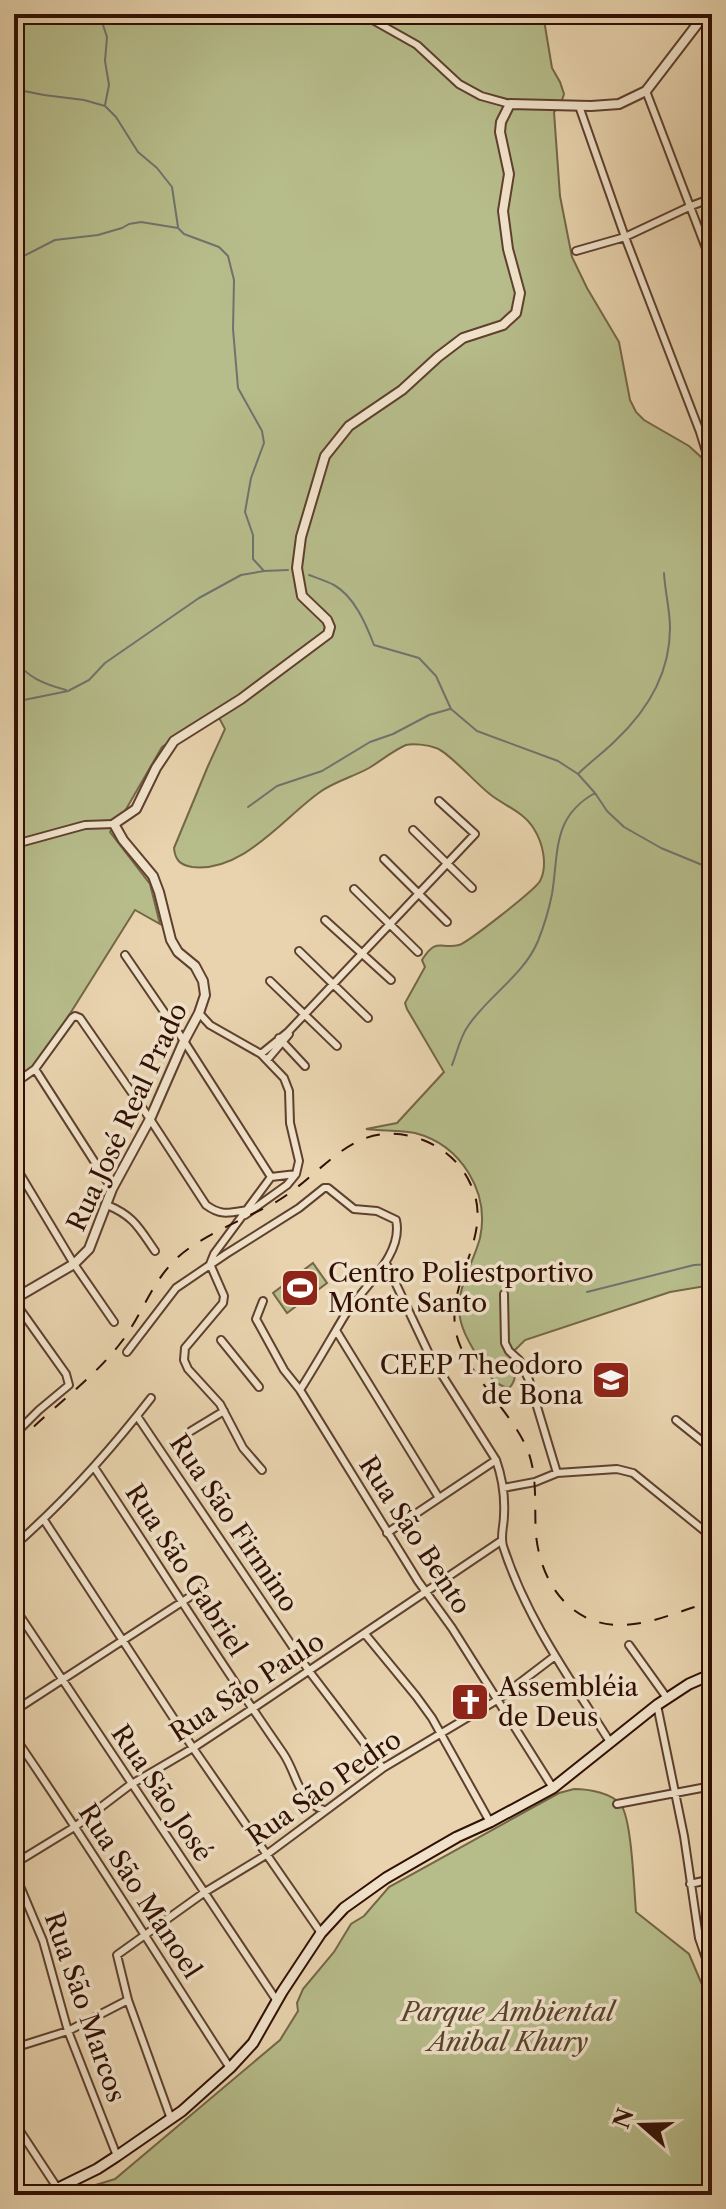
<svg xmlns="http://www.w3.org/2000/svg" width="726" height="2209" font-family="'Libre Caslon Text',serif">
<style>
.green{fill:#b6bc8a;stroke:#746647;stroke-width:2}
.lines{fill:none;stroke-linecap:round;stroke-linejoin:round}
.stream{stroke:#6f736d;stroke-width:2}
.minor-casing{stroke:#5f402e;stroke-width:10}
.tertiary-casing{stroke:#5f402e;stroke-width:12}
.secondary-casing{stroke:#310f04;stroke-width:13}
.minor{stroke:#f0e2ca;stroke-width:6}
.tertiary{stroke:#f0e2ca;stroke-width:8}
.secondary{stroke:#f0e2ca;stroke-width:9}
.rail{stroke:#310f04;stroke-width:2;stroke-dasharray:14 14;stroke-linecap:butt}
.labels{text-anchor:middle;stroke-width:7;stroke-linejoin:round;paint-order:stroke}
.street-label{font-size:26px;fill:#310f04;stroke:#f0e2ca}
.poi-label{font-size:26px;fill:#310f04;stroke:#f0e2ca;text-anchor:start}
.park-label{font-size:26px;font-style:italic;fill:#59432c;stroke:#f0e2ca}
</style>
<rect width="100%" height="100%" fill="#e8d3ae"/>
<filter id="stains"><feTurbulence type="fractalNoise" baseFrequency=".0025" numOctaves="4"/><feColorMatrix values="0 0 0 0 .2 0 0 0 0 .09 0 0 0 0 .02 0 0 0 .5 -.17"/></filter>
<radialGradient id="worn" r=".72"><stop offset=".6" stop-color="#630" stop-opacity="0"/><stop offset="1" stop-color="#630" stop-opacity=".3"/></radialGradient>
<path class="green" d="M14 14H543L552 68 560 82 564 94 560 106 554 112 560 196 572 257 587 288 619 342 630 400 636 412 644 420 689 446 701 457 712 475V1285L670 1292 525 1340 514 1351C514 1364 519 1379 509 1388 493 1385 487 1372 479 1359 470 1344 459 1327 459 1308 459 1284 474 1261 480 1238 490 1192 461 1145 415 1133 400 1130 382 1131 366 1129L397 1123 444 1072 407 1009 405 1003 425 967 422 960C437 936 441 950 459 945 467 943 535 890 540 881 548 866 543 843 534 829 524 812 505 806 491 795 477 785 449 752 436 748 428 745 413 743 406 745 392 751 381 761 369 768 353 777 335 781 320 792 283 818 243 873 192 867 180 865 175 860 174 848L208 766 225 729 216 712 162 747 125 811 110 832 150 884 160 924 135 910 36 1068 14 1081Z
M313 1263 327 1283 287 1313 273 1293Z
M574 1789C589 1789 612 1793 621 1805 632 1820 634 1891 636 1912L689 1954 712 2008V2195H63L115 2179 280 2040 298 2011 297 2003 303 1989 334 1952 351 1924 364 1916 389 1887 559 1793Z"/>
<g class="lines">
<path class="stream" d="M103 14V25L107 37 105 61 109 85 105 105
M14 89 44 95 84 100 105 106 116 117 138 152 157 168 172 187 178 227
M14 261 55 240 98 235 122 228 129 224 141 222 178 228 184 234 219 247 228 256 234 280 233 329 238 388 262 431 264 443 251 478 245 512 253 535V559L264 571
M309 575C317 578 326 581 334 585 354 596 366 624 374 645L419 658 436 676 451 709 477 731 558 761 578 774 595 793 607 811 624 827 661 848 712 869
M14 659C28 678 44 684 66 690
M14 702 68 691 89 680 105 663 144 636 199 598 241 575 264 571 288 570
M578 774C590 762 603 753 615 741 647 711 670 674 670 628 670 610 665 592 664 573
M248 807 277 786 322 771 370 742 393 734 429 715 450 709
M452 1065C457 1053 460 1037 468 1026 488 996 524 975 538 941 544 926 549 909 552 894 559 851 552 817 595 793
M587 1292 694 1265 712 1264"/>
<g class="minor-casing">
<path id="minor" d="M362 14 417 45 459 84 481 96 510 104
M646 91 712 264
M579 106 625 237 700 432 708 458
M576 251 625 237 691 206 712 198
M700 432 712 427
M413 830 472 888
M14 841 23 842 85 825 114 824
M384 859 447 922
M354 889 418 952
M325 920 391 980
M299 951 368 1018
M125 955 184 1041 271 1177 214 1254 210 1264 224 1296 223 1303 185 1348 184 1360 188 1369 220 1404 243 1448 262 1470
M270 981 337 1046
M199 1013 210 1025 261 1054 284 1078 289 1091 290 1123 299 1161 296 1174 287 1185 245 1215
M279 1038 305 1066
M261 1054 288 1032 475 834 439 801
M267 1060 289 1034 288 1032
M35 1069 112 1189
M14 1084 35 1069 72 1018 75 1016 80 1018 150 1119 206 1205C221 1216 229 1213 247 1210
M14 1164 74 1264 114 1322
M271 1177 296 1174
M107 1205C134 1216 139 1228 155 1251
M386 1263 430 1356 496 1460C502 1477 505 1497 504 1515 504 1526 500 1536 503 1546 526 1618 570 1679 610 1742
M504 1294 505 1343 509 1351 519 1360 529 1380 557 1473
M14 1301 66 1374 69 1385 39 1410 14 1435
M263 1301 256 1319 284 1370 300 1390 418 1581 452 1628 553 1788
M337 1332 439 1498
M221 1340 259 1387
M127 1352 176 1288 226 1254 299 1208 324 1188H328L354 1209 377 1211 396 1220C404 1255 362 1288 345 1315 330 1340 316 1365 300 1390
M710 1356 712 1358
M137 1416 309 1671 383 1768
M676 1420 712 1449
M191 1431 224 1411
M94 1467C157 1562 218 1660 283 1753 298 1775 297 1801 324 1810
M503 1488 535 1482 557 1473 617 1469 633 1473 712 1537
M44 1520 193 1748 321 1933
M387 1533 496 1460
M14 1546C65 1501 110 1451 151 1398
M14 1607 277 2001
M365 1634 416 1696 432 1718 490 1822
M629 1645 667 1698
M657 1705 684 1836 699 1938 712 1976
M14 1711 205 1587
M14 1736C89 1845 158 1957 230 2068
M617 1804 712 1786
M14 1864 76 1826 130 1785 193 1748 252 1709 501 1541
M14 1872 43 1941 68 2031 117 2156
M690 1884 712 1879
M14 2048 68 2031 128 2000
M171 2119 128 2000 117 1955 205 1892 266 1855 383 1768 497 1700 555 1656
M14 2122 58 2189"/>
</g>
<g class="tertiary-casing">
<path id="tertiary" d="M14 1299 74 1264 89 1249 112 1189 150 1119 184 1041 199 1013 205 995 203 981 195 966 178 952 171 940 159 892 153 876 123 840 114 824 136 809 156 768 174 741 241 699 328 634 330 627 327 620 302 596 297 568 301 537 325 456 349 426 402 390 438 357 463 338 503 325 516 313 520 293 508 249 503 211 509 174 500 132 501 122 510 104 591 106 619 104 646 91 705 14"/>
</g>
<g class="secondary-casing">
<path id="secondary" d="M44 2195 97 2169 117 2156 182 2111 230 2068 253 2043 282 1992 321 1933 344 1908 386 1878 457 1837 490 1822 553 1788 657 1705 689 1684 712 1674"/>
</g>
<use href="#minor" class="minor"/>
<use href="#tertiary" class="tertiary"/>
<use href="#secondary" class="secondary"/>
<path class="rail" d="M14 1446C47 1411 89 1383 119 1345 141 1318 150 1284 176 1259 198 1237 247 1218 276 1202 328 1171 354 1115 423 1140 444 1148 462 1164 471 1185 494 1234 449 1277 455 1326 459 1368 512 1410 528 1451 538 1478 534 1507 536 1535 541 1584 571 1627 624 1625 654 1624 683 1609 712 1602"/>
</g>
<defs>
<g id="stadium-square" transform="scale(2)"><rect x="-9" y="-9" width="18" height="18" rx="4" fill="#8f2418" stroke="#f0e2ca"/><path d="M0-5a6.5 5 0 1 0 0 10a6.5 5 0 1 0 0-10ZM-3.5-1.8h7v3.6h-7Z" fill="#fff"/></g>
<g id="school-square" transform="scale(2)"><rect x="-9" y="-9" width="18" height="18" rx="4" fill="#8f2418" stroke="#f0e2ca"/><path d="M0-5L7-2L0 1L-7-2ZM-4 1L0 2.5L4 1V4Q0 6-4 4Z" fill="#fff"/></g>
<g id="church-square" transform="scale(2)"><rect x="-9" y="-9" width="18" height="18" rx="4" fill="#8f2418" stroke="#f0e2ca"/><path d="M-1.2-6h2.4v3.5h3.3v2.4h-3.3V6h-2.4V-.1h-3.3v-2.4h3.3Z" fill="#fff"/></g>
</defs>
<g fill-rule="evenodd">
<use href="#stadium-square" x="300" y="1288"/>
<use href="#school-square" x="611" y="1380"/>
<use href="#church-square" x="470" y="1702"/>
</g>
<g class="labels">
<g class="street-label">
<text transform="translate(127 1117) rotate(-65)" y="9">Rua José Real Prado</text>
<text transform="translate(234 1523) rotate(56)" y="9">Rua São Firmino</text>
<text transform="translate(415 1535) rotate(57)" y="9">Rua São Bento</text>
<text transform="translate(186 1570) rotate(57)" y="9">Rua São Gabriel</text>
<text transform="translate(247 1687) rotate(-33)" y="9">Rua São Paulo</text>
<text transform="translate(324 1788) rotate(-35)" y="9">Rua São Pedro</text>
<text transform="translate(162 1793) rotate(56)" y="9">Rua São José</text>
<text transform="translate(140 1891) rotate(57)" y="9">Rua São Manoel</text>
<text transform="translate(85 2007) rotate(71)" y="9">Rua São Marcos</text>
</g>
<g class="poi-label">
<text x="328" y="1282">Centro Poliestportivo<tspan x="328" dy="30">Monte Santo</tspan></text>
<text x="583" y="1374" text-anchor="end">CEEP Theodoro<tspan x="583" dy="30">de Bona</tspan></text>
<text x="498" y="1696">Assembléia<tspan x="498" dy="30">de Deus</tspan></text>
</g>
<g class="park-label">
<text x="508" y="2021">Parque Ambiental<tspan x="508" dy="30">Anibal Khury</tspan></text>
</g>
</g>
<rect width="726" height="2209" fill="none" stroke="#e8d3ae" stroke-width="48"/>
<rect x="16" y="16" width="694" height="2177" fill="none" stroke="#310f04" stroke-width="4"/>
<rect x="24" y="24" width="678" height="2161" fill="none" stroke="#310f04" stroke-width="2"/>
<g transform="translate(642 2125) rotate(290)" stroke="#f0e2ca" stroke-width="6" paint-order="stroke">
<path d="M0-6L14 30L0 20L-14 30Z" fill="#310f04"/>
<text y="-12" font-size="22" font-weight="bold" text-anchor="middle" fill="#310f04">N</text>
</g>
<rect width="100%" height="100%" filter="url(#stains)"/>
<rect width="100%" height="100%" fill="url(#worn)"/>
</svg>
